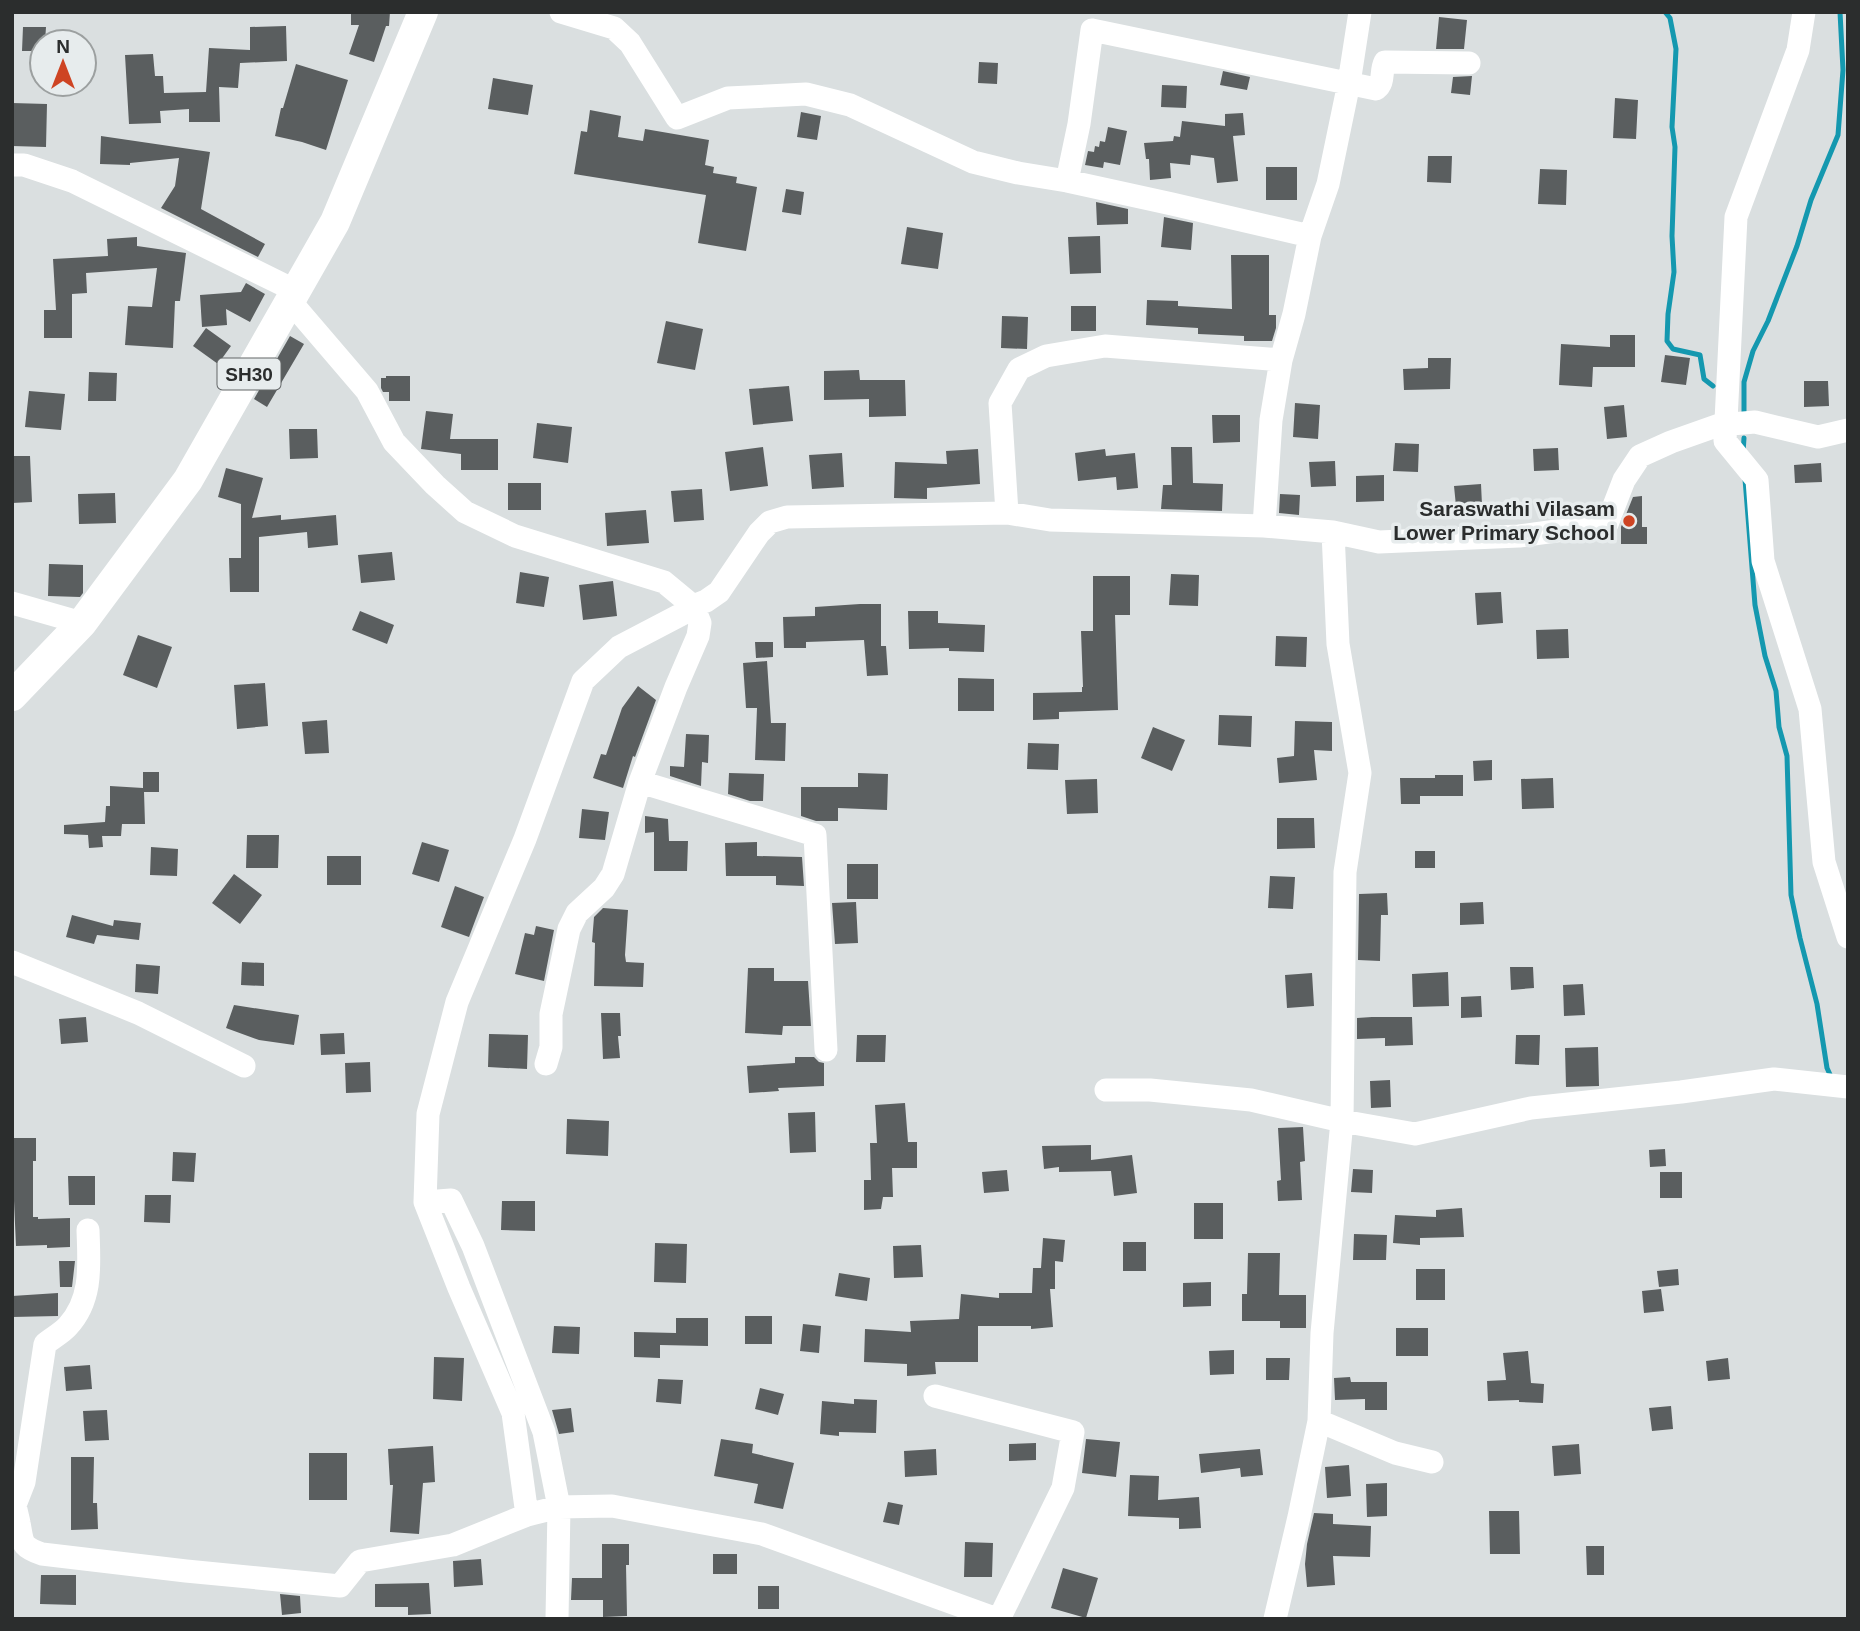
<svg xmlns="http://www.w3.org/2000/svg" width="1860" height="1631" font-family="Arial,sans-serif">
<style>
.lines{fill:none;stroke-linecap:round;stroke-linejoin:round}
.stream{stroke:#1498af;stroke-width:5}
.building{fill:#5a5e5f}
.minor{stroke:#fff;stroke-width:23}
.major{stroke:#fff;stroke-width:30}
.poi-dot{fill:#ce4423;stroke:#e7eced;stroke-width:2.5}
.labels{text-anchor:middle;stroke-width:7;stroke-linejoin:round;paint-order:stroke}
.shield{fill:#e7eced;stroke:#636667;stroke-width:2}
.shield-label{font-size:19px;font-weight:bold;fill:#2b2d2d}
.poi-label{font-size:21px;font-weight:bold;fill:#2b2d2d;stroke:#e7eced;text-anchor:end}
</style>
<rect width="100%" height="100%" fill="#dadfe0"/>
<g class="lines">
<path class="stream" d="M1665 12 1670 18 1676 49 1672 127 1675 147 1672 236 1674 272 1668 314 1667 341 1673 349 1700 355 1704 379 1713 386
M1744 414V382L1753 351 1768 321 1797 246 1811 200 1838 135 1843 70 1840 12
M1743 453 1744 438
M1745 479 1755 605 1765 656 1776 691 1779 727 1787 756 1791 895 1800 938 1817 1004 1827 1068 1832 1079"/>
</g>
<path class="building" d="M351 12H390L389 26H386L374 62 349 54 359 25H351Z
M1439 17 1467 20 1464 49H1436Z
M286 26 287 61 240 63 238 88 219 87 220 122H189V109L160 111 161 123 129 124 125 55 153 54 155 76H163L164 93 206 92 209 48 250 50V27Z
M23 27H46L45 42H42V51H22Z
M979 62 998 63 997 84 978 83Z
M296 64 348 80 326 150 302 142 275 136 281 108H283Z
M1223 71 1250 77 1247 90 1220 85Z
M1472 76 1470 95 1451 93 1453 77Z
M493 78 533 85 528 115 488 109Z
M1162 85 1187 86 1186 108 1161 107Z
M1615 98 1638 100 1636 139 1613 138Z
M12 103 47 104 46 147 12 146Z
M590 110 621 116 618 137 643 141 645 129 709 140 705 165 714 167 713 173 737 177 736 183 757 187 746 251 698 243 706 195 574 174 581 131 587 132Z
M801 112 821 116 817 140 797 137Z
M1243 113 1245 135 1233 136 1238 181 1217 183 1214 158 1191 155 1190 165 1170 163 1171 178 1150 180 1149 159H1146L1144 143 1173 141 1174 136 1180 137 1182 121 1225 126V114Z
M1108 127 1127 131 1120 165 1104 162 1103 168 1085 165 1088 151 1094 152 1095 146 1099 147 1100 141 1105 142Z
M101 136 210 152 201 209 265 244 258 257 161 208 175 186 179 158 130 163V165L100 164Z
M1428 156H1452L1451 183 1427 182Z
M1266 167H1297V200H1266Z
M1540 169 1567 170 1566 205 1538 204Z
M786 189 804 192 801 215 782 212Z
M1096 202 1128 209V224L1097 225Z
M1164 217 1193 223 1191 250 1161 247Z
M907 227 943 233 938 269 901 264Z
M1100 236 1101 273 1070 274 1068 237Z
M137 237V246L186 253 180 301H175L173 348 125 345 128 306 152 307 157 268 86 273 87 293 72 294V338H44V310H56L53 259 108 256 107 239Z
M1231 255H1269V315H1276V328L1272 341H1244V336L1198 334V328L1146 325 1147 300 1178 301V306L1232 309Z
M246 283 265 294 250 322 226 309 227 325 202 327 200 295 241 292Z
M1071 306H1096V331H1071Z
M1002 316 1028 317 1027 349 1001 348Z
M666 321 703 329 695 370 657 363Z
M206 328 231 346 218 364 193 346Z
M1610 335H1635V367H1593L1592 387 1559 385 1561 344 1610 347Z
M290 336 304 344 267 407 254 399Z
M1665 355 1690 358 1686 385 1661 382Z
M1428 358H1451L1450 389 1404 390 1403 369 1428 368Z
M859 370 860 380H905L906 416 869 417V399L824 400V371Z
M89 372 117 373 116 401H88Z
M386 376H410V401H389V392H383L381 388V378H386Z
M1804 381H1828L1829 406 1804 407Z
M789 386 793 421 753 425 749 389Z
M29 391 65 394 61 430 25 427Z
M1295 403 1320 405 1318 439 1293 437Z
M1624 405 1627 437 1607 439 1604 407Z
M426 411 453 414 450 439H498V470H461V454L421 449Z
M1212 415H1240V442L1213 443Z
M537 423 572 427 568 463 533 458Z
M289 429H317L318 458 290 459Z
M1395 443 1419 444 1418 472 1393 471Z
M763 447 768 486 730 491 725 452Z
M1171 447H1192L1193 483 1223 484 1222 511 1161 509 1163 485H1172Z
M1558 448 1559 470 1534 471 1533 449Z
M978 449 980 484 927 488V499L894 498 895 462 947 464 946 451Z
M1105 449 1106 456 1135 453 1138 488 1117 490 1116 477 1078 481 1075 453Z
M842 453 844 487 812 489 809 455Z
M12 456H30L32 502 12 503Z
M1335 461 1336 486 1311 487 1309 462Z
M1821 463 1822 482 1795 483 1794 465Z
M226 468 263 478 252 518 281 515V520L336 515 338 545 308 548 307 532 259 537V592H230L229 558H241V504L218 497Z
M1384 475V501L1356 502V476Z
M508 483H541V510H508Z
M1481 484 1482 505 1456 506 1454 486Z
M702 489 704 520 674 522 671 491Z
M115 493 116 523 79 524 78 494Z
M1280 494 1300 495 1299 515 1279 513Z
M1642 496V527H1647V544H1621V527L1633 497Z
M646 510 649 543 607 546 605 513Z
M392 552 395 580 361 583 358 555Z
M49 564 83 565V593L80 597 48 596Z
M520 572 549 577 544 607 516 603Z
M1171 574 1199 575 1198 606 1169 605Z
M1093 576H1130V615H1115L1118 710 1059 712V719L1033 720V693L1082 692V687H1083L1081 631H1093Z
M613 581 617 616 583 620 579 585Z
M1501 592 1503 623 1477 625 1475 593Z
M860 604H881V646H886L888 675 867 676 864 640 806 642V648H784L783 617 815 616V607Z
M360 611 394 625 387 644 352 630Z
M908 611H938V623L985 625 984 652 949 651V648L909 649Z
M1568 629 1569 658 1537 659 1536 630Z
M138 635 172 647 157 688 123 675Z
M1276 636 1307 637 1306 667 1275 666Z
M755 642H773V657L756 658Z
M767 661 771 723H786L785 761 755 760 757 708H746L743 663Z
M958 678 994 679V711H958Z
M265 683 268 726 237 729 234 685Z
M638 686 656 700 635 757 633 756 623 788 593 778 601 754 606 755 622 708Z
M1219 715 1252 716 1251 747 1218 745Z
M327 720 329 753 305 754 302 722Z
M1295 721 1332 722V751L1314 750 1317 780 1279 783 1277 758 1294 756Z
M1153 727 1185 740 1172 771 1141 758Z
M686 734 709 735 708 763 702 762 701 786 670 776V766L684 767Z
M1028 743 1059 744 1058 770 1027 769Z
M1492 760V780L1474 781 1473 761Z
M143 772H159V792H144L145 824H122L121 836H102L103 847 89 848 88 835 64 834V825L105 822 106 806H110V786L143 788Z
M729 773 764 774 763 801H750L728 794Z
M858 773 888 774 887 810 838 808V821H816L801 816V787H858Z
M1435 775H1463V796H1420V804H1401L1400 778H1435Z
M1553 778 1554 808 1522 809 1521 779Z
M1097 779 1098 813 1067 814 1065 780Z
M582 809 609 812 605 840 579 838Z
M645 816 668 819 669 841H688L687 871H654V832L645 833Z
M1277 818H1314L1315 848 1277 849Z
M247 835H279L278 868H246Z
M422 842 449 850 439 882 412 874Z
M757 842V856L802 857 804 886 776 885V876H726L725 843Z
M151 847 178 849 177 876 150 875Z
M1415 851H1435V868H1415Z
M327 856H361V885H327Z
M847 864H878V899H847Z
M234 874 262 895 240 924 212 903Z
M1270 876 1295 877 1293 909 1268 908Z
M455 886 484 897 469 937 441 927Z
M1387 893 1388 915H1381L1380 961 1358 960 1359 894Z
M856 902 858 943 835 944 832 903Z
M1483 902 1484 924 1460 925V903Z
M603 908 628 910 625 955 626 962 644 963 643 987 594 986 595 943 592 942 594 917Z
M72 915 113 926 114 920 141 923 139 940 97 935 94 944 66 937Z
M536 926 554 930 544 981 515 974 525 933 534 935Z
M242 962 264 963V986L241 985Z
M136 964 160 966 158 994 135 992Z
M1510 967H1533L1534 988 1511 990Z
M748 968H774V981H808L811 1026H783L782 1035 745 1033Z
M1448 972 1449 1006 1413 1007 1412 974Z
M1312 973 1314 1006 1287 1008 1285 975Z
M1583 984 1585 1015 1564 1016 1563 985Z
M1481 996 1482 1017 1461 1018V997Z
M234 1005 299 1015 294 1045 259 1040 226 1028Z
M601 1013H620L621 1036H618L620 1058 603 1059Z
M86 1017 88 1042 61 1044 59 1019Z
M1372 1017H1412L1413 1045 1385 1046V1038L1357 1039V1018Z
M344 1033 345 1054 321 1055 320 1034Z
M489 1034 528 1035 527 1069 488 1067Z
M857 1035H886L885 1062H856Z
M1516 1035H1540L1539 1065 1515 1064Z
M1598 1047 1599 1086 1566 1087 1565 1048Z
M795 1057H814L819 1062 824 1063V1086L778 1088 779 1091 749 1093 747 1066 795 1063Z
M370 1062 371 1092 346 1093 345 1063Z
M1390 1080 1391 1107 1371 1108 1370 1081Z
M905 1103 908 1142H917V1168H892L893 1197H883L881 1209 864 1210V1180H871L870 1143H877L875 1105Z
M815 1112 816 1152 790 1153 788 1113Z
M567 1119 609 1121 608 1156 566 1154Z
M1303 1127 1305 1161 1300 1162 1302 1200 1278 1201 1277 1181 1281 1180 1278 1128Z
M12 1138H36V1161H33V1217H38V1219L70 1218V1247L47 1248V1245L16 1246 14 1201H12Z
M1091 1145V1160L1132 1155 1137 1193 1114 1196 1111 1171 1059 1172V1167L1044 1169 1042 1146Z
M1665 1149 1666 1166 1650 1167 1649 1150Z
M173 1152 196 1153 194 1182 172 1181Z
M1353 1169 1373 1170 1372 1193 1351 1192Z
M1007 1170 1009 1191 984 1193 982 1172Z
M1660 1172H1682V1198H1660Z
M68 1176H95V1205H69Z
M145 1195H171L170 1223 144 1222Z
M502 1201H535V1231L501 1230Z
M1194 1203H1223V1239H1194Z
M1462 1208 1464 1237 1420 1238V1245L1393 1243 1395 1215 1436 1217V1210Z
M1354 1234 1387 1235 1386 1260H1353Z
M1043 1238 1065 1240 1063 1262 1055 1261V1289H1050L1053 1327 1031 1329V1326H978V1362H935L936 1374 907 1376V1364L864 1362 865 1329 911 1332 910 1321 959 1319 961 1294 999 1298V1293H1032L1033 1268H1041Z
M1123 1242H1146V1271H1123Z
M655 1243 687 1244 686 1283 654 1282Z
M921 1245 923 1277 894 1278 893 1246Z
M1248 1253H1280L1279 1295H1306V1328H1280V1321H1242V1294H1247Z
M59 1261H75L72 1287H60Z
M1416 1269H1445V1300H1416Z
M1678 1269 1679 1285 1659 1287 1657 1271Z
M839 1273 870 1278 867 1301 835 1296Z
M1211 1282V1306L1183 1307V1283Z
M1661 1289 1664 1311 1644 1313 1642 1291Z
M58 1293V1316L12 1317V1296Z
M745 1316H772V1344H745Z
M676 1318H708V1346L660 1345V1358L634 1357V1332L676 1333Z
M803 1324 821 1326 819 1353 800 1351Z
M554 1326 580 1327 579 1354 552 1353Z
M1396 1328H1428V1356H1396Z
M1234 1350V1374L1210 1375 1209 1351Z
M1528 1351 1531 1383 1544 1384 1543 1403 1519 1402V1400L1488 1401 1487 1381 1506 1380 1503 1353Z
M434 1357 464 1358 462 1401 433 1399Z
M1266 1358H1290L1289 1380H1266Z
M1728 1358 1730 1379 1708 1381 1706 1361Z
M90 1365 92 1389 66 1391 64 1367Z
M1350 1377 1351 1382H1387V1410H1365V1399L1335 1400 1334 1378Z
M658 1379 683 1380 681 1404 656 1402Z
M760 1388 784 1394 778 1415 755 1409Z
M854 1399 877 1400 876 1433 839 1432V1436L820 1434 822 1401 854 1404Z
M1671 1406 1673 1429 1652 1431 1649 1408Z
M571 1408 574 1432 559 1434 552 1410Z
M107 1410 109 1440 85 1441 83 1411Z
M721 1439 753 1444 752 1453 794 1463 783 1509 754 1503 758 1484 714 1476Z
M1086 1439 1120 1442 1116 1477 1082 1473Z
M1036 1443V1460L1009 1461V1444Z
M1579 1444 1581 1474 1554 1476 1552 1446Z
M433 1446 435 1482 423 1483 419 1534 390 1532 393 1485H390L388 1449Z
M936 1449 937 1475 905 1477 904 1451Z
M1260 1449 1263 1475 1241 1477 1240 1468 1201 1473 1199 1454Z
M309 1453H347V1500H309Z
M71 1457H94L93 1503H97L98 1529 71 1530Z
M1349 1465 1351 1496 1327 1498 1325 1467Z
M1130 1475 1159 1476 1158 1500 1199 1497 1201 1528 1179 1529V1518L1128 1516Z
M1387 1483V1516L1367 1517 1366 1484Z
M888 1502 903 1505 899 1525 883 1522Z
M1489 1511H1519L1520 1554H1490Z
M1314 1513 1333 1514V1524L1371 1526 1370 1557 1333 1556 1335 1585 1307 1587 1305 1564 1307 1544Z
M965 1542 993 1543 992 1577H964Z
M602 1544H629V1565H626L627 1616 603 1617V1600H571L572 1578H602Z
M1586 1546H1604V1575H1587Z
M713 1554H737V1574H713Z
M481 1559 483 1585 454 1587 453 1561Z
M1063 1568 1098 1578 1086 1618 1051 1608Z
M41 1575H76V1605L40 1604Z
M429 1583 431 1614 408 1615V1607H375V1584Z
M758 1586H779V1609H758Z
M280 1594 300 1596 301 1613 282 1615Z"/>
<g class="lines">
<path class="minor" d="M561 12 614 28 630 43 677 118 728 98 806 94 850 105 973 162 1018 173 1067 181 1172 204 1310 236
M1804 12 1798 50 1736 217 1725 441 1757 480 1763 561 1810 709 1824 862 1848 937
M12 165H24L72 181 296 291
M1067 181 1079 124 1092 30 1376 89C1385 82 1380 72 1385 62L1469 63
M290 301 367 391 394 442 435 485 465 512 515 536 664 582 693 606 684 613 619 647 583 681 525 839 457 1002 428 1114 425 1202 459 1288 513 1413 527 1515
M1007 513 1000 403 1019 369 1046 356 1105 346 1281 360
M1264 526 1271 420 1281 360 1294 314 1310 236 1328 184 1349 83 1360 12
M12 603 82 623
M640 782 815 835 826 1050
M12 962 138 1013 244 1066
M546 1064 551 1047V1014L569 929 577 913 604 888 613 874 640 782 676 687 698 636 700 623 693 606 706 601 719 592 759 533 770 522 787 517 1007 513 1050 520 1264 526 1333 532 1379 542 1519 536 1607 524 1624 480 1640 456 1671 442 1719 425 1755 422 1818 437 1848 430
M1106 1090H1150L1251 1100 1342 1121 1415 1134 1531 1108 1681 1092 1774 1079 1848 1087
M425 1202 451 1200 473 1246 544 1432 559 1507 557 1619
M935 1396 1073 1432 1063 1488 999 1619
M1319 1421 1395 1453 1432 1462
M12 1503 15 1505C16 1511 18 1517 19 1523 23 1543 20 1546 42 1554L186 1571 340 1586 360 1561 453 1545 527 1515 559 1507 612 1506 762 1534 997 1619
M15 1505 24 1482 45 1344C52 1338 62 1333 68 1326 93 1299 89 1264 88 1230
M1275 1619 1299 1517 1319 1421 1322 1333 1342 1121 1345 872 1360 773 1338 644 1333 532"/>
<path class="major" d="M12 696 82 623 188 480 335 222 423 12"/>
</g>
<circle class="poi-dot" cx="1629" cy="521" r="7"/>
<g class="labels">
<rect class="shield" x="217.5" y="358.5" width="63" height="31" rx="5"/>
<g class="shield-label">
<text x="249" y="381">SH30</text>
</g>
<g class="poi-label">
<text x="1615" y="516">Saraswathi Vilasam<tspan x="1615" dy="24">Lower Primary School</tspan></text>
</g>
</g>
<rect width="1860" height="1631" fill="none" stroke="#2b2d2d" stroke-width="28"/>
<g transform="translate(63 63)"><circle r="33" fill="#e7eced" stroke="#9ca0a0" stroke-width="2"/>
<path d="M0-5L12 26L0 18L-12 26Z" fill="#ce4423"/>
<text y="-10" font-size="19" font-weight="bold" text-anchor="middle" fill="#2b2d2d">N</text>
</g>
</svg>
